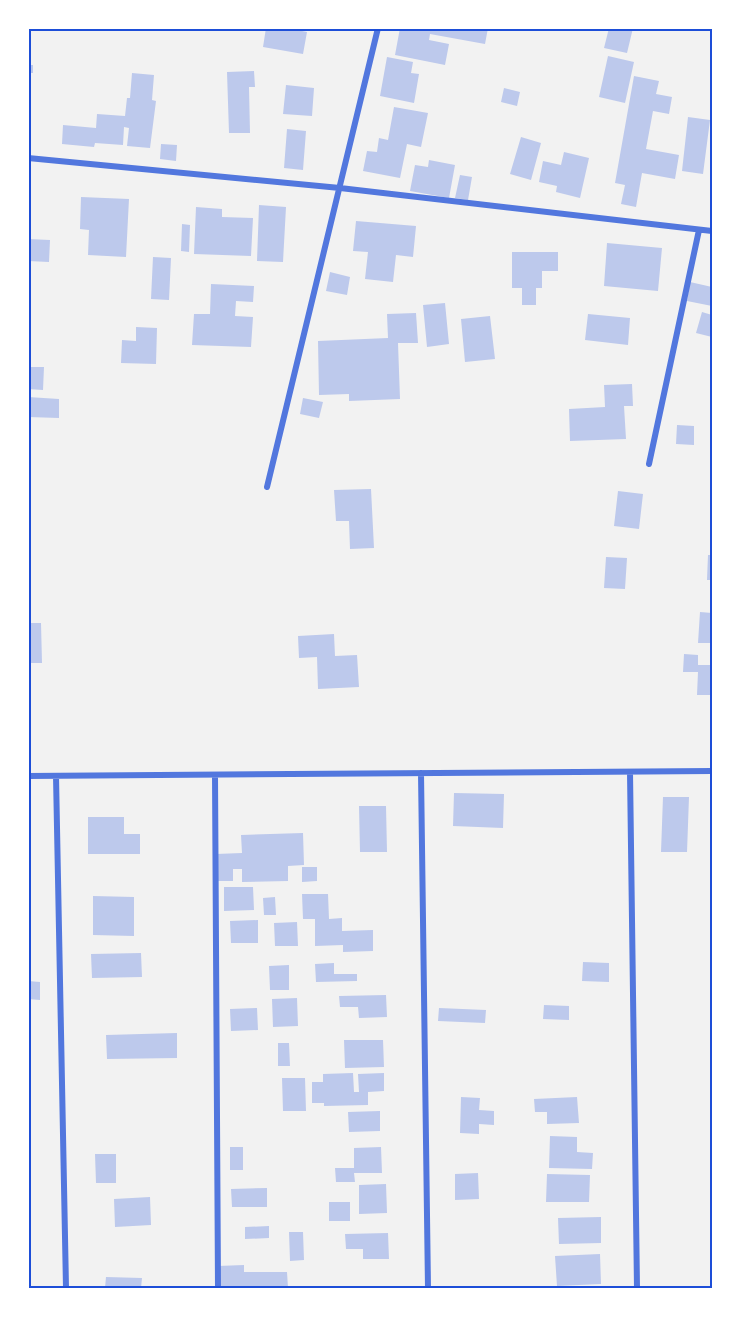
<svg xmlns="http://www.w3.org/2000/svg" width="741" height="1317" font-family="'Nunito Sans',sans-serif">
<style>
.building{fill:#bdc9ec}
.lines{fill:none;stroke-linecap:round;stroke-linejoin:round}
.minor{stroke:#5277de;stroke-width:6}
.neatline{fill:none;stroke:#1d4ed8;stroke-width:2}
</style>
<rect width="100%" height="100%" fill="#f2f2f2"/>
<path class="building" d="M266 28H288L307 32 303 54 263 47Z
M400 28H488L485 44 430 34 429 40 449 44 445 65 395 55Z
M609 28H633L627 53 604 48Z
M608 56 634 62 625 103 599 97Z
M387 57 413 62 411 73 419 74 414 103 380 96Z
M28 65H33V73H28Z
M254 71 255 87H249L250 133H229L227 72Z
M132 73 154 75 152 100 156 101 150 148 127 146 129 128 124 127 123 145 95 143 94 147 62 144 63 125 96 128 97 114 125 116 127 98H130Z
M634 76 659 81 656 94 672 97 669 114 653 111 646 149 679 155 675 179 642 173 636 207 621 204 625 185 615 183Z
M286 85 314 88 312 116 283 114Z
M504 88 520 92 517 106 501 102Z
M394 107 428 113 421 147 407 144 400 178 363 171 367 151 377 152 379 138 388 140Z
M688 117 710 120 703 174 682 171Z
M287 129 306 131 303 170 284 168Z
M521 137 541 143 531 180 510 174Z
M161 144 177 145 176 161 160 159Z
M564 152 589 158 580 198 556 192 557 186 539 182 543 161 561 165Z
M429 160 455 165 449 198 410 191 415 165 428 167Z
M460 175 472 177 468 200 455 198Z
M81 197 129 199 126 257 88 255 89 230 80 229Z
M259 205 286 207 283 262 257 261Z
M196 207 222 209V217L253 218 251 256 194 254Z
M356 221 416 226 413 257 396 255 393 282 365 279 368 252 353 251Z
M182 224 190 225 189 252 181 251Z
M28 239 50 240 49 262 28 261Z
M607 243 662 248 658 291 604 286Z
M512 252H558V271H542V288H536V305H522V288H512Z
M153 257 171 258 169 300 151 299Z
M330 272 350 277 347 295 326 291Z
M690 282 712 287V306L687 301Z
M211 284 254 286 253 302 236 301 235 316 253 317 251 347 192 345 194 314H210Z
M445 303 449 344 427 347 423 305Z
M702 312 712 315V337L696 333Z
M416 313 418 343H398L400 399 349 401V394L319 395 318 341 388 338 387 314Z
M588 314 630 318 628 345 585 340Z
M490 316 495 359 465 362 461 319Z
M136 327 157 328 156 364 121 363 122 340 136 341Z
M28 367H44L43 390 28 389Z
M632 384 633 406H624L626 439 570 441 569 409 605 407 604 385Z
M28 397 59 399V418L28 417Z
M303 398 323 402 319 418 300 414Z
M677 425 694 426V445L676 444Z
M371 489 374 548 350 549 349 521H336L334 490Z
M618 491 643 494 639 529 614 526Z
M708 555H712V580H707Z
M606 557 627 558 625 589 604 588Z
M700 612 712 613V643H698Z
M28 623H41L42 663H28Z
M334 634 335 656 357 655 359 687 318 689 317 657 299 658 298 636Z
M684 654 698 655V665H712V695H697L698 672H683Z
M454 793 504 794 503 828 453 826Z
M663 797H689L687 852H661Z
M359 806H386L387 852H360Z
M88 817H124V834H140V854H88Z
M711 820H712V844H710Z
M303 833 304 865 288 866V881L242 882V869H233V881H217L216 854 242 853 241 835Z
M302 867H317V881L302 882Z
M224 887H253L254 910 224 911Z
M302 894H328L329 919 342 918V931L373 930V951L343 952V945L315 946V919H303Z
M93 896 134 897V936L93 935Z
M275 897 276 915H264L263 898Z
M258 920V943H231L230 921Z
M297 922 298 946H275L274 923Z
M141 953 142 977 92 978 91 954Z
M583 962 609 963V982L582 981Z
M334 963V974H357V981L316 982 315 964Z
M289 965V990H270L269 966Z
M28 981 40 982V1000L28 999Z
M386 995 387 1017 359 1018 358 1007H340L339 996Z
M297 998 298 1026 273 1027 272 999Z
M544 1005 569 1006V1020L543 1019Z
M257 1008 258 1030 231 1031 230 1009Z
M439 1008 486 1010 485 1023 438 1021Z
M177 1033V1058L107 1059 106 1035Z
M344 1040H383L384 1067 345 1068Z
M278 1043H289L290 1066H278Z
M353 1073 354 1092H359L358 1074 384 1073V1091L368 1092V1105L324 1106V1103H312V1082H323V1074Z
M282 1078H305L306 1111H283Z
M461 1097 480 1098 479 1110 494 1111V1125L479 1124V1134L460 1133Z
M577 1097 579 1123 547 1124V1112H535L534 1099Z
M380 1111V1131L349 1132 348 1112Z
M550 1136 577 1137V1152L593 1153 592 1169 549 1168Z
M230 1147H243V1170H230Z
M381 1147 382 1173H354L355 1182H336L335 1168H354V1148Z
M95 1154H116V1183H96Z
M478 1173 479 1199 455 1200V1174Z
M547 1174 590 1175 589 1202H546Z
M386 1184 387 1213 359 1214V1185Z
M267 1188V1207H232L231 1189Z
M150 1197 151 1225 115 1227 114 1199Z
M329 1202H350V1221H329Z
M601 1217V1243L559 1244 558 1218Z
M269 1226V1238L245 1239V1227Z
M289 1232H303L304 1260 290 1261Z
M388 1233 389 1259H363V1249H346L345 1234Z
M600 1254 601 1284 557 1286 555 1256Z
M244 1265V1272H287L288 1288 219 1287 218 1266Z
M106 1277 142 1278 141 1288H105Z"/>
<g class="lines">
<path class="minor" d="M28 158 340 188 712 231
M649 464 699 230
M267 487 378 28
M630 772 637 1288
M421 773 428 1288
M215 775 218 1288
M28 776 712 771
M56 776 66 1288"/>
</g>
<rect width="741" height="1317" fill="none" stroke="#ffffff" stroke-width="60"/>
<rect x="30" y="30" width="681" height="1257" class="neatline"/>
</svg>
